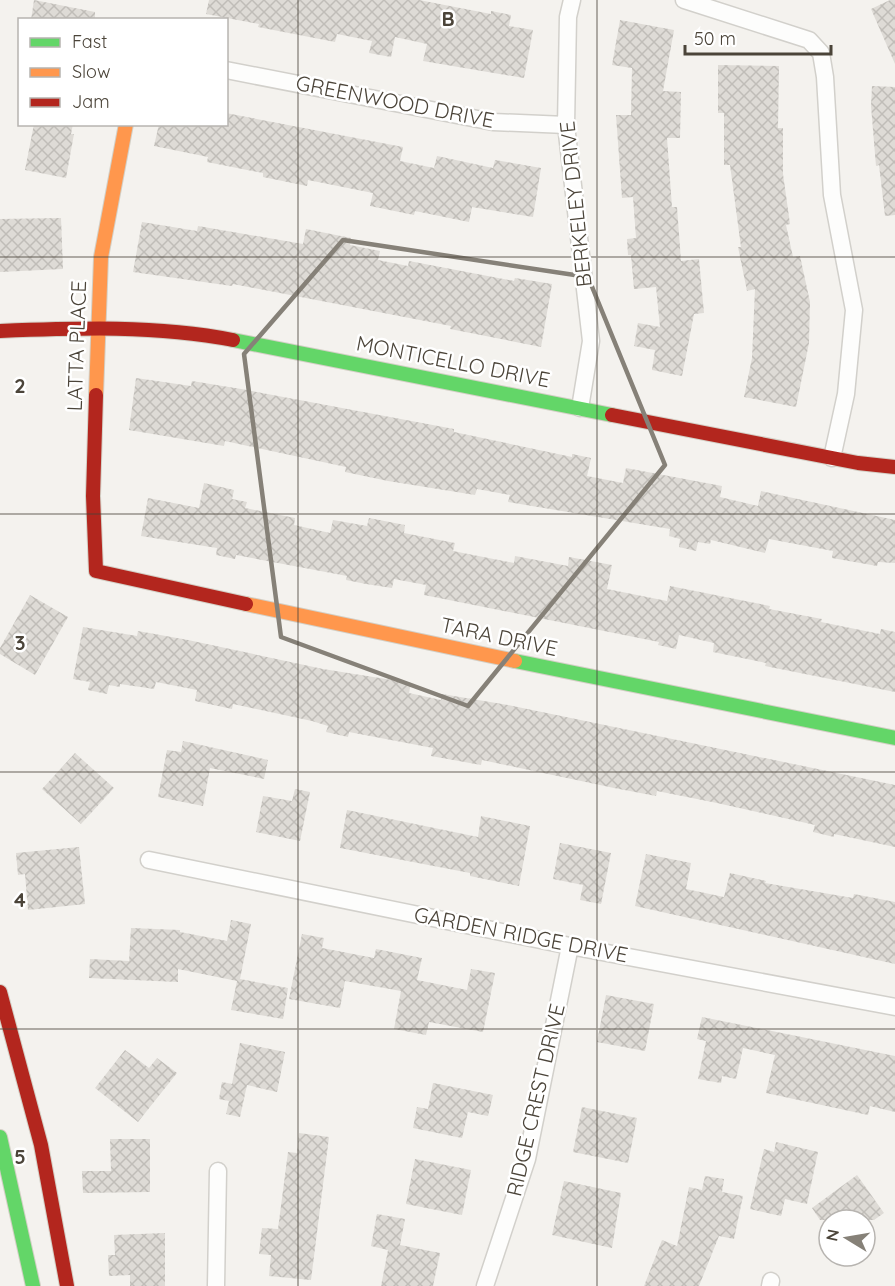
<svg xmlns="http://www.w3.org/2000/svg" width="895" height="1286" font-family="Quicksand,sans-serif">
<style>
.building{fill:url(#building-cross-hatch)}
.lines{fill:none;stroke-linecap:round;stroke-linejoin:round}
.street-casing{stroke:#d2d0cb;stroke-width:19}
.fast-casing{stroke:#d3cfc5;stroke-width:16}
.slow-casing{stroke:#d3cfc5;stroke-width:16}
.jam-casing{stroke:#d3cfc5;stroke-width:16}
.street{stroke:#fdfdfc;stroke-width:16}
.fast{stroke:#63d668;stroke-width:14}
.slow{stroke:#ff974d;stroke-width:14}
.jam{stroke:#b3261e;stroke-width:14}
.marked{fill:none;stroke:#868178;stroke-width:4.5;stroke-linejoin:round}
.grid{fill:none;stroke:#4b4439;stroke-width:1.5;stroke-opacity:0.55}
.labels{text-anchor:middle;stroke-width:5;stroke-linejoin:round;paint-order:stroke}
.street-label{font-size:21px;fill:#4b4439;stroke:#fff}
.grid-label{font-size:20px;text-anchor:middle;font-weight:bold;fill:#4b4439;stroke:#fff;stroke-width:5;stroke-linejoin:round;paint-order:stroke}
</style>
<defs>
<pattern id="building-cross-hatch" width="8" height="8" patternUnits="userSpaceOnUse" patternTransform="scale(1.5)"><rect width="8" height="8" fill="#dedbd6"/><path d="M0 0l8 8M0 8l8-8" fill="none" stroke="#c0bdb8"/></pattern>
</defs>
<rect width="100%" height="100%" fill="#f4f2ee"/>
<path class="building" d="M34 0 95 12V20H31Z
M209 0H419L491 14V11L511 15 509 26 533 30 524 78 423 61 427 44 395 37 391 57 369 53 372 41 337 34 335 42 258 27 259 24 206 14Z
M890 0H895V64L871 9Z
M620 20 674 30 663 91 681 92 680 138H667L672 207H677L681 261 699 259 704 313 694 314 682 376 652 370 655 350 634 346 638 323 660 327 656 287 634 289 631 255H628L627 239 636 238 633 197 622 198 616 115H631L632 68 612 65Z
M718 65 779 66 778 128H783V174L790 224 786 225 793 257 800 256 810 302 809 343 796 407 744 397 752 358 755 289 747 291 738 247H741L730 165H724V113H718Z
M872 86 895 87V215L885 216 879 165 876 166 871 106Z
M226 113 403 147 400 161 434 168 437 156 493 168 495 160 541 168 533 217 472 207 469 222 415 211 414 215 370 206 373 193 308 180 307 186 263 177V173L207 162 208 157 154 146 159 124H226Z
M34 124H73L71 134H74L66 178 25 170Z
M61 218 63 269 0 272V219Z
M142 222 197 231 198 226 303 244 306 229 351 238 350 245 380 251 378 260 408 266 409 261 514 281 515 278 552 284 541 347 450 329 451 326 233 284 232 286 133 272Z
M136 378 191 386 192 381 241 389 454 429V432L572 457V454L591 458 587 476 623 483 626 468 722 486 720 497 758 506 761 491 895 520V563L878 562 877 566 832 558 833 551 769 539 765 553 711 540 710 544 698 542 696 551 679 547 680 539 669 536 670 529 508 502 510 495 477 489 475 495 388 481 345 472 346 467 225 441 224 446 129 430Z
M204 483 234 490 232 499 247 502 245 508 295 518 294 525 330 533 333 520 367 526 369 518 405 525 404 533 455 543 453 551 514 563 515 556 568 566 569 557 612 565 607 589 667 601 670 586 770 606 769 609 822 619 821 622 880 634 881 629 895 632V692L765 666 766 663 713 652 714 643 679 635 676 649 658 645 659 642 424 595 426 585 394 579 392 588 366 584 346 580 347 576 236 555 235 559 216 555 217 548 141 536 148 498 199 508Z
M30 595 68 617 35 675 0 654V648Z
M83 627 137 636 138 631 188 640 323 669 411 683 409 693 441 700 442 694 508 705 895 785V847L834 834V837L813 832 815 825 717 803 657 791 656 796 614 788 482 760 481 765 431 756 433 748 349 732 348 737 326 732 328 726 312 721 233 704 232 709 195 701 197 690 156 682 154 689 120 684V687L109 685 107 694 88 690 90 682 73 679Z
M183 741 268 760 264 779 210 768 203 806 158 797 167 750 181 752Z
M75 753 114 788 81 824 42 789Z
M295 789 310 792 300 841 256 832 263 796 292 801Z
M347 810 478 837 481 816 530 826 519 886 470 876V873L340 848Z
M560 843 611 853 601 904 580 900 583 885 553 879Z
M79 847 85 904 28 910 25 874 18 875 16 853Z
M646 854 691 863 686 889 724 897 730 873 766 881 765 883 853 898 854 894 895 902V964L635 906Z
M231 920 251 924 240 979 288 988 283 1019 231 1010 237 981 178 969V982L89 978 90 959 129 961 131 928 180 930V932L227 941Z
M302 934 324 938 322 948 374 958 376 949 422 958 417 980 467 990 471 969 495 973 483 1032 429 1022 426 1035 394 1029 401 991 345 981 340 1008 289 999Z
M606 995 654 1004 645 1051 597 1042Z
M702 1017 895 1056V1112L870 1106 868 1115 766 1093 775 1055 743 1048 736 1079 722 1076 721 1083 698 1079 706 1041 697 1039Z
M240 1043 285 1052 277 1092 247 1085 240 1117 226 1114 229 1101 219 1099 222 1082 232 1084Z
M125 1050 149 1068 157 1058 177 1073 138 1122 95 1088Z
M433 1083 493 1095 488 1116 468 1112 462 1138 413 1128 417 1107 428 1109Z
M582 1107 637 1118 628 1163 573 1152Z
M299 1133 329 1137 311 1280 269 1276 271 1255 259 1254 262 1228 278 1229 288 1152 297 1153Z
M110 1139H150V1192L83 1193 82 1171H111Z
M776 1142 818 1152 807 1204 785 1199 781 1216 750 1209 764 1149 774 1152Z
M415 1159 471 1170 462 1215 406 1204Z
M857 1175 884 1213 874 1220H820L812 1208Z
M705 1176 724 1179 722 1192 743 1196 734 1239 719 1236 699 1286H644L662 1240 677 1246 689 1187 702 1190Z
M564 1181 621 1193 612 1248 552 1235Z
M377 1214 405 1219 400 1245 440 1253 433 1286H381L388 1250 371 1246Z
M165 1233V1286H130V1275L109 1276 108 1255H115L114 1235Z"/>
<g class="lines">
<g class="street-casing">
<path id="street" d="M572 0 568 17 566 125 591 341 580 408
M684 0 809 40 821 53 825 77 832 195 854 310 846 394 832 458
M226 70 493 122 566 125
M149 860 570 946 895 1007
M216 1286 218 1171
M485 1286 527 1159 570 946
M770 1286 771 1281"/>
</g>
<g class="fast-casing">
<path id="fast" d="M233 340 612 415
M515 661 895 738
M0 1137 33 1286"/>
</g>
<g class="slow-casing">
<path id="slow" d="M96 395 101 257 126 124
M246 604 515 661"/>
</g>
<g class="jam-casing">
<path id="jam" d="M0 331C78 328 156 325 233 340
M96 395 93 496 96 571 246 604
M612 415 858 463 895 467
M0 992 41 1145 67 1286"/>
</g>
<use href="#street" class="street"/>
<use href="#fast" class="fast"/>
<use href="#slow" class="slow"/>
<use href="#jam" class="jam"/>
</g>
<path class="marked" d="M343 240 588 277 665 465 468 706 281 637 244 354Z"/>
<path class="grid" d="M298 0V1286M597 0V1286M0 257H895M0 514H895M0 772H895M0 1029H895"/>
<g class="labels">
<g class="street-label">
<text transform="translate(395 102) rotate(11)" y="7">GREENWOOD DRIVE</text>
<text transform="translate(576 204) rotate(-96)" y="7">BERKELEY DRIVE</text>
<text transform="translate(77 346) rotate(-88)" y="7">LATTA PLACE</text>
<text transform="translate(453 362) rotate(11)" y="7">MONTICELLO DRIVE</text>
<text transform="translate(499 637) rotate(12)" y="7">TARA DRIVE</text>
<text transform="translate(521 935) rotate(11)" y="7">GARDEN RIDGE DRIVE</text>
<text transform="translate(536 1100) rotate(-77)" y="7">RIDGE CREST DRIVE</text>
</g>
</g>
<g class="grid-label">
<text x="448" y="26">B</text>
<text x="20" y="393">2</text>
<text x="20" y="650">3</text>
<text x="20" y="907">4</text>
<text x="20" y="1164">5</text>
</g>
<rect x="18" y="18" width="210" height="108" fill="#ffffff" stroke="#b7b4b0" stroke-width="1.5"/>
<rect x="30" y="38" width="30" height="9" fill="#63d668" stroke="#b7b4b0" stroke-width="1.5"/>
<text x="72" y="48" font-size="18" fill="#4b4439">Fast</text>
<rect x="30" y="68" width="30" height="9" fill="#ff974d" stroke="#b7b4b0" stroke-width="1.5"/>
<text x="72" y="78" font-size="18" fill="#4b4439">Slow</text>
<rect x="30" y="98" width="30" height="9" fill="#b3261e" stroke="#b7b4b0" stroke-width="1.5"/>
<text x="72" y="108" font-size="18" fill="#4b4439">Jam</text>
<g transform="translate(847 1238) rotate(281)"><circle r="28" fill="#ffffff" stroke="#b7b4b0" stroke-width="1.5"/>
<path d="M0-4.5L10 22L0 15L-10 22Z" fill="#868178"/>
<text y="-9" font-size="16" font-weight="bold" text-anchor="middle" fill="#4b4439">N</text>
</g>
<path d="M685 45v9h146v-9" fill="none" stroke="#4b4439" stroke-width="3"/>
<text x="694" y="45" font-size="18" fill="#4b4439" stroke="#ffffff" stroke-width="4.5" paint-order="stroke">50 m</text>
</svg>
